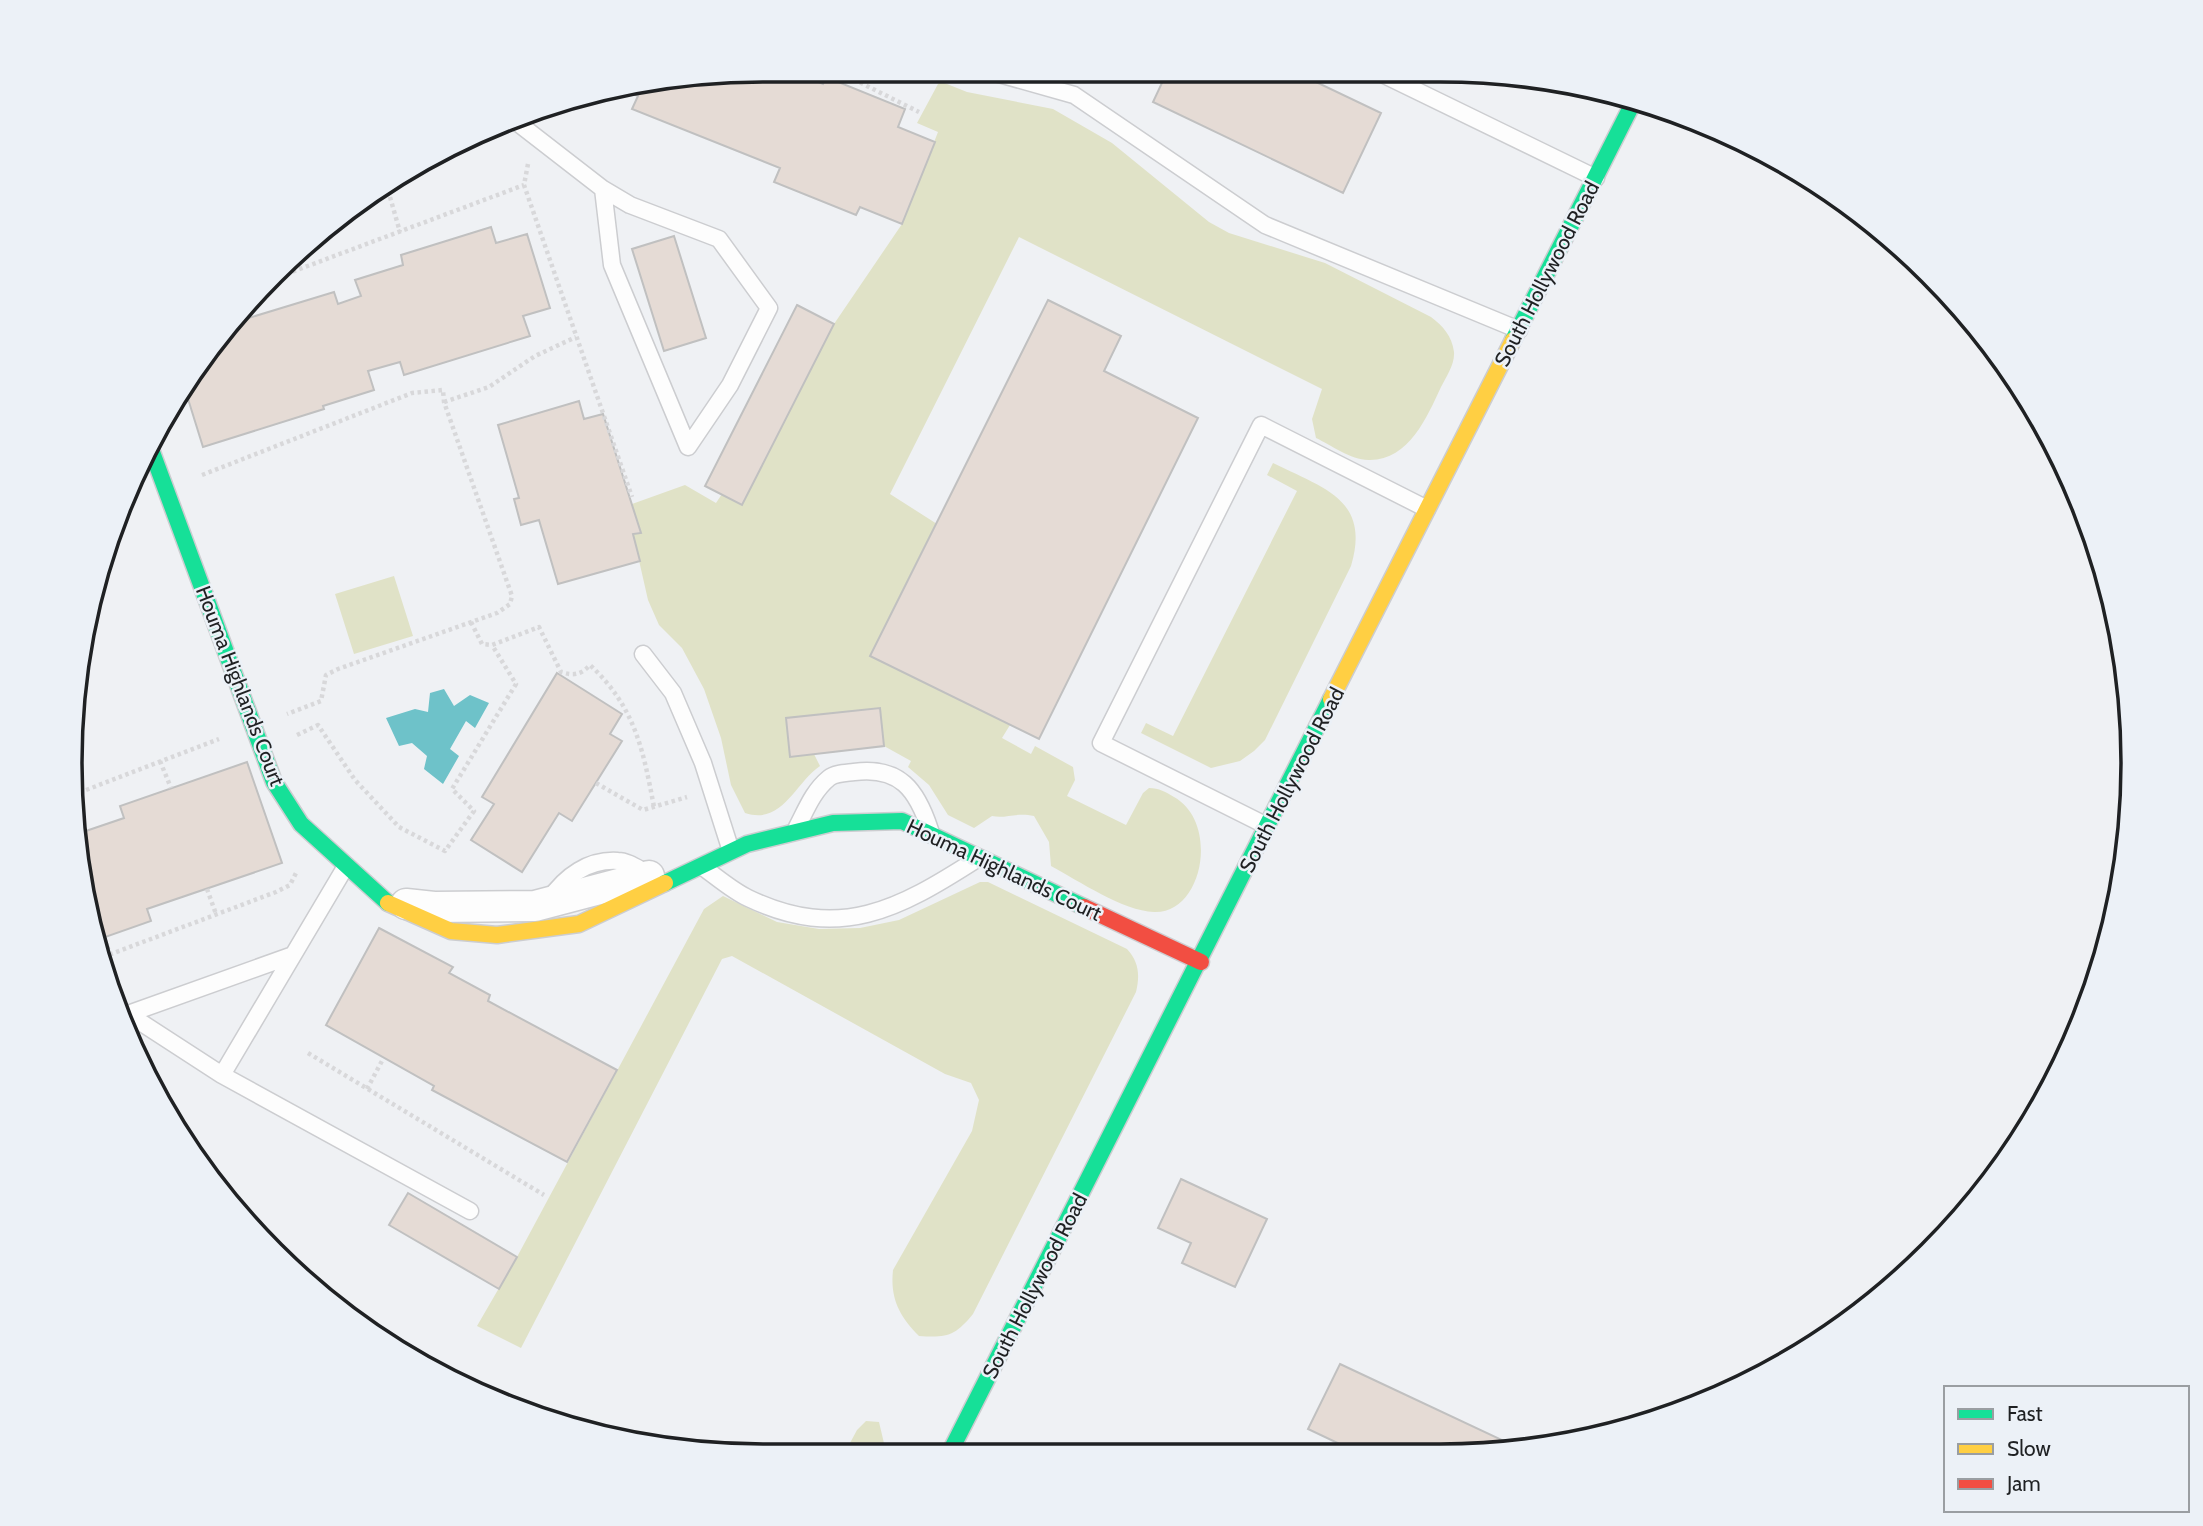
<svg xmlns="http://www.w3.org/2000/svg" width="2203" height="1526" font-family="Cabin,sans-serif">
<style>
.green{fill:#e0e2c7}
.water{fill:#6ec2c9}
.building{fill:#e5dbd5;stroke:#c0c0c0;stroke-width:2}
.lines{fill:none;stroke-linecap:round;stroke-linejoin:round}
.lane-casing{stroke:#cccdd0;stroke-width:19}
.street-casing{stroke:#cccdd0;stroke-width:33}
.fast-casing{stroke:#cccdd0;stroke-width:19}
.slow-casing{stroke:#cccdd0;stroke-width:19}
.jam-casing{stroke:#cccdd0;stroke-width:19}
.path{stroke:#d8d8da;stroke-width:4.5;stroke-dasharray:3.5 3.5;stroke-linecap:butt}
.lane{stroke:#fdfdfd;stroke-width:16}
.street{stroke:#fdfdfd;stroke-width:30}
.fast{stroke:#16e098;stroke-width:16}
.slow{stroke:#ffcf43;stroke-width:16}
.jam{stroke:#f24e42;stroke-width:16}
.labels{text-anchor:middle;stroke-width:5;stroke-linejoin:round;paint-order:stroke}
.street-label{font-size:21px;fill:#1f2123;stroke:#ecf1f7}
.rim{fill:none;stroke:#1f2123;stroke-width:3.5}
</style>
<rect width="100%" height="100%" fill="#eff1f4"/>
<path class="green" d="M942 82 967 92 1053 109 1112 143 1209 222 1229 233 1325 263 1431 317C1443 326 1452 336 1454 352 1455 364 1446 377 1441 387 1427 417 1409 460 1370 460 1352 461 1331 445 1316 438L1312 419 1322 389 1019 237 890 494 937 524 871 656 1010 725 1002 738 1031 754 1035 746 1073 767 1075 780 1067 796 1126 825 1143 793 1149 788C1159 788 1166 792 1174 797 1220 823 1203 914 1154 912 1123 911 1079 881 1051 866L1049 842 1034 816C1016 812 1006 819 992 816L974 828 948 815 929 785 908 767 911 761 884 746 880 708 786 718 814 754 820 766C794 784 783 825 745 813L731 785 721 738 704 689 682 648 659 625 648 600 633 534 641 532 632 504 685 485 716 503 722 494 742 504 834 324 902 224 938 132 917 123 938 84Z
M1273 463C1323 488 1371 499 1351 566L1265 740 1254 751 1240 761 1211 768 1141 733 1146 723 1173 736 1297 491 1267 475Z
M394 576 413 636 354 654 335 594Z
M980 882H988L1127 949C1139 962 1140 975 1136 992L973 1314C955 1336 947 1338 919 1336 899 1316 890 1298 893 1270L972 1131 979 1100 971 1083 945 1074 732 956 722 959 521 1348 477 1326 517 1257 704 909 723 896 777 922 819 929 860 928 899 920Z
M866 1421 879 1422 887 1456H843L857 1430Z"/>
<path class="water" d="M444 689 454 706 470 695 489 703 475 728 466 721 450 749 459 756 443 784 424 769 427 756 412 743 399 746 386 718 415 709 428 712 430 693Z"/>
<path class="building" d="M763 70H789L823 84 826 77 905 109 898 127 935 142 902 224 860 207 856 215 774 182 780 168 632 109 638 96 621 89Z
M1168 70H1291L1381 113 1343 193 1153 102Z
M491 227 496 243 527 234 550 308 523 316 530 336 404 375 400 362 368 371 374 390 323 406 324 409 203 447 184 386 229 324 334 292 338 304 361 296 355 280 403 265 401 255Z
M674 236 706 338 664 351 632 249Z
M1048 300 1121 336 1104 371 1198 418 1039 739 870 656Z
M797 305 834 324 742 505 705 486Z
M579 401 584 419 603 414 641 533 633 534 640 561 558 584 539 520 521 525 514 499 519 498 498 425Z
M557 673 622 714 610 734 622 741 572 821 559 813 522 872 471 840 494 804 482 797Z
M880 708 884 746 790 757 786 718Z
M247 762 282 863 147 909 151 921 105 937 109 948 101 950 83 898 77 834 124 818 120 806Z
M379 928 453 967 449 973 490 995 488 1001 617 1070 567 1162 432 1090 434 1086 326 1025Z
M1181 1179 1267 1219 1235 1287 1182 1263 1191 1243 1158 1228Z
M408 1193 517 1257 499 1289 389 1225Z
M1340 1364 1519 1448 1440 1456H1365L1308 1429Z"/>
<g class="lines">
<g class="lane-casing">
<path id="lane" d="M985 70 1074 95 1265 225 1519 330
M1374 70 1596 178
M514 120 603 189 630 205 719 239 769 308 730 385 688 447 612 265 603 189
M643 654 673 693 703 763 731 851
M1267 826 1101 743 1261 425 1427 509
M797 827C806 810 813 791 829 778 835 773 846 773 854 772 900 766 917 790 930 830
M346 866 222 1075 470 1211
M704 868C718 878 733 891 748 898 840 942 899 909 977 859
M549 900C565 876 589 859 618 861 628 861 640 870 649 874
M222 1075 128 1014 293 955"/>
</g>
<g class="street-casing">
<path id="street" d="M406 904 434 907 535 906 649 876"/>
</g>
<g class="fast-casing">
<path id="fast" d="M1513 340 1633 103
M149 444 274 782 301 824 388 903
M665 883 747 844 833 823 902 821 1084 907
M948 1456 1331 699"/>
</g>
<g class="slow-casing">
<path id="slow" d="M1331 699 1513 340
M388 903 451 931 497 935 579 924 665 883"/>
</g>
<g class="jam-casing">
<path id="jam" d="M1084 907 1201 962"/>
</g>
<path class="path" d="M835 70 919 112
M528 164 524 185 632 497
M390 197 400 232
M273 279 524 185
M444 402 489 387 535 356 576 337
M202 475 412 393 443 390 444 402 512 596 510 604 497 613 338 669 326 675 321 701 287 714
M121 504 131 501
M471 622 482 644 492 645 539 627 561 672C573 676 581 675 590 665 635 707 643 749 654 807
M297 735 318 725 355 780 399 827 445 851 474 811 452 789 516 684 492 645
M160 761 171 788
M596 783 643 810 687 797
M73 795 219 739
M207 889 216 914
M103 957 276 892 290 885 297 871
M308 1053 544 1195
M367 1089 383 1059"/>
<use href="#lane" class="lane"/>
<use href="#street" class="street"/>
<use href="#fast" class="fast"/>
<use href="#slow" class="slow"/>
<use href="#jam" class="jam"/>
</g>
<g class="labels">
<g class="street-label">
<text transform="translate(1547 274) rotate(-63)" y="7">South Hollywood Road</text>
<text transform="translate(240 686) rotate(69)" y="7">Houma Highlands Court</text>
<text transform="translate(1292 780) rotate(-63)" y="7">South Hollywood Road</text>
<text transform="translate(1004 870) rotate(25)" y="7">Houma Highlands Court</text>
<text transform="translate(1035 1286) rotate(-63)" y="7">South Hollywood Road</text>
</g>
</g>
<path d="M0 0H2203V1526H0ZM763 82H1440A681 681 0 0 1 2121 763V763A681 681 0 0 1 1440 1444H763A681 681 0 0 1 82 763V763A681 681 0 0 1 763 82Z" fill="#ecf1f7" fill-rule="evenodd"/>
<path class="rim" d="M763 82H1440A681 681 0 0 1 2121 763V763A681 681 0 0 1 1440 1444H763A681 681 0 0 1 82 763V763A681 681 0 0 1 763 82Z"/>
<rect x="1944" y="1386" width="245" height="126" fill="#ecf1f7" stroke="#9a9ea2" stroke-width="2"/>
<rect x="1958" y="1409" width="35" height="10" fill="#16e098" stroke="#9a9ea2" stroke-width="2"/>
<text x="2007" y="1421" font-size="21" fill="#1f2123">Fast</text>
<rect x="1958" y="1444" width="35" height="10" fill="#ffcf43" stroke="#9a9ea2" stroke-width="2"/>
<text x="2007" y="1456" font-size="21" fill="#1f2123">Slow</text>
<rect x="1958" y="1479" width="35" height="10" fill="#f24e42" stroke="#9a9ea2" stroke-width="2"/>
<text x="2007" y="1491" font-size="21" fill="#1f2123">Jam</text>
</svg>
